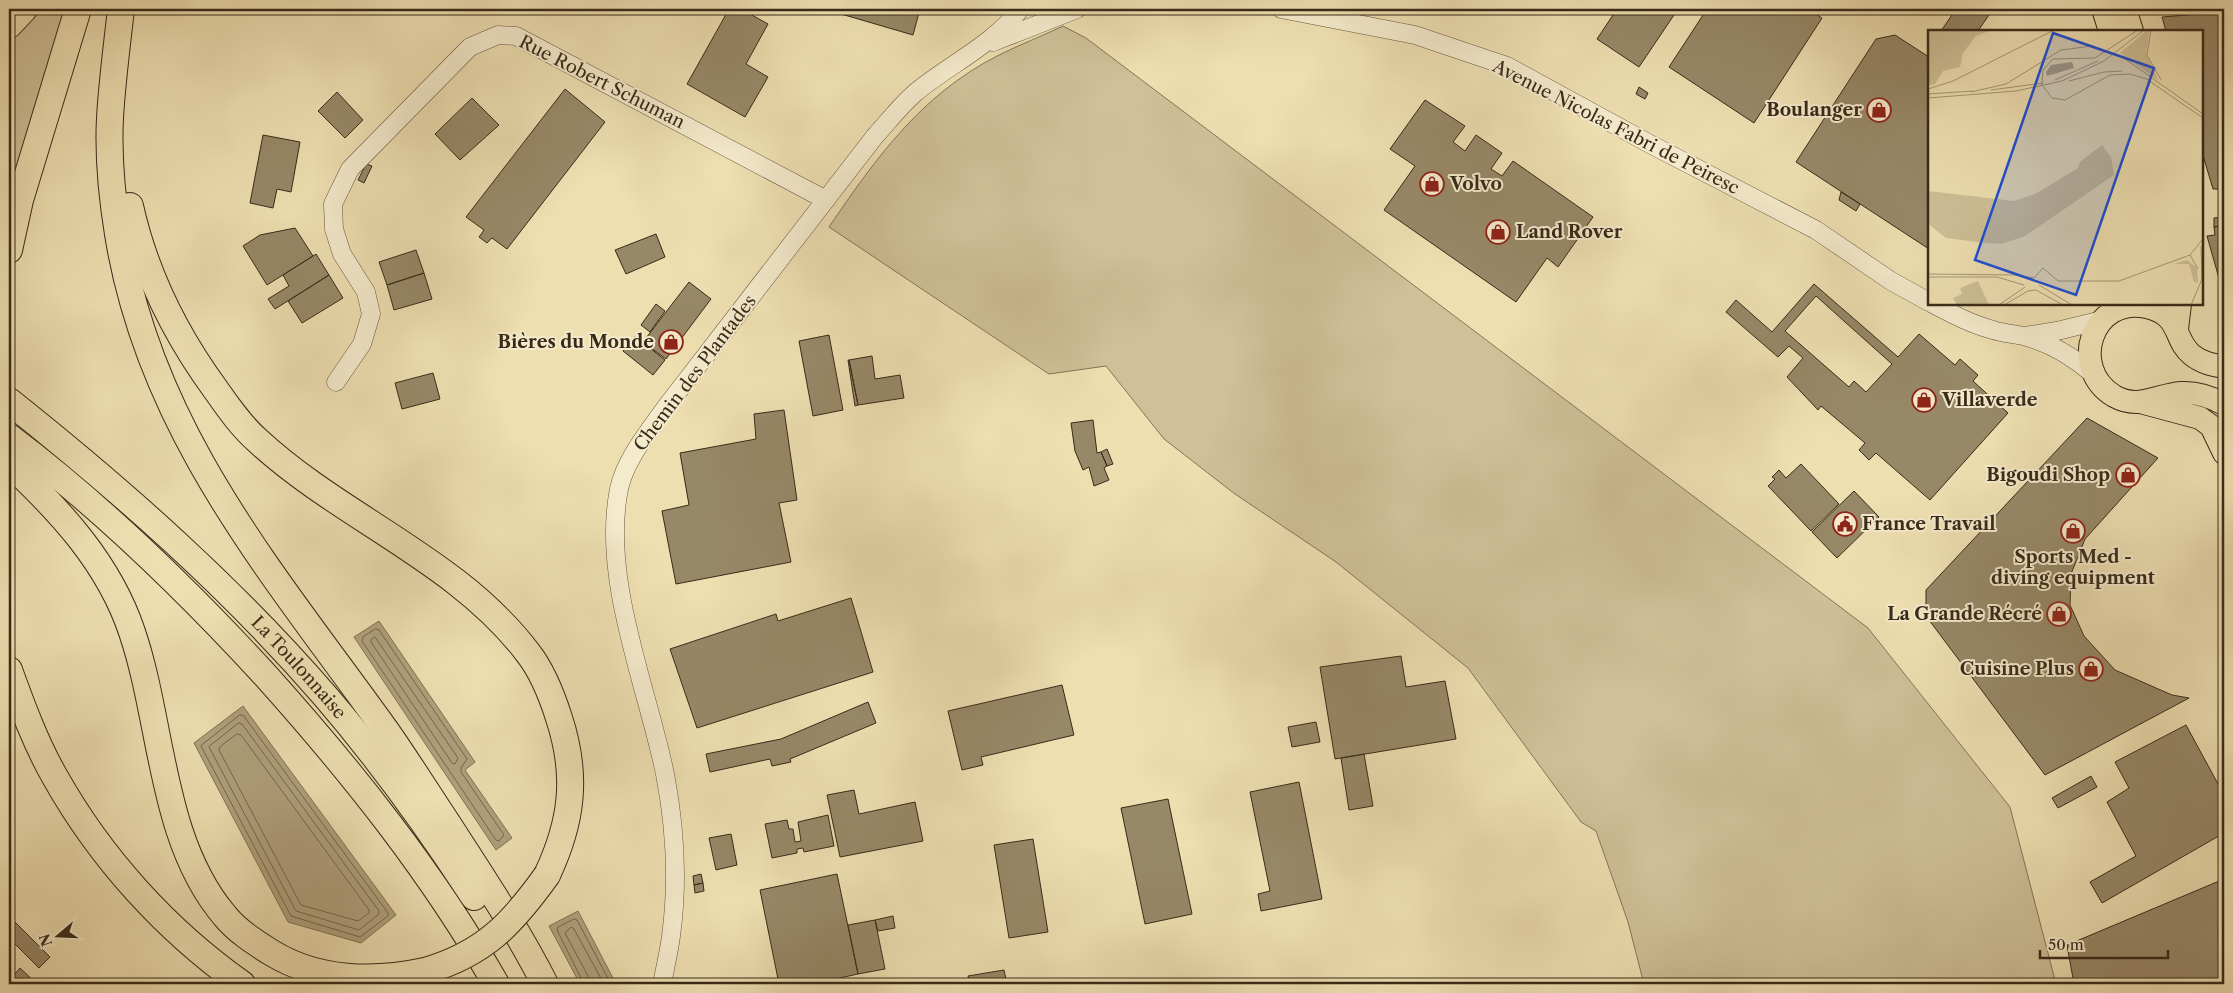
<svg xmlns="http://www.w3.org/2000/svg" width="2233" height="993" font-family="'Libre Caslon Text',serif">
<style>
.green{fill:#cfc097;stroke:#847558}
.water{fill:#b0a17d;stroke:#807155}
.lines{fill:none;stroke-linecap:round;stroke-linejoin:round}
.shore{stroke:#74664b;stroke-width:1}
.building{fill:#978868;stroke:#392a19;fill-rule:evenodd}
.minor-casing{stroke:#66573f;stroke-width:19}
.major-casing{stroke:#392a19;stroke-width:24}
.highway-casing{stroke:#392a19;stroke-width:28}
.minor{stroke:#f4eacc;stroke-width:18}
.major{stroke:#eedfb1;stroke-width:22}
.highway{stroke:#eedfb1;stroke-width:26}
.highway-bridge-casing{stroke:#392a19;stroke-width:28;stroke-linecap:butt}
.highway-bridge{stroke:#eedfb1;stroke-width:26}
.labels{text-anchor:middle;stroke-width:4;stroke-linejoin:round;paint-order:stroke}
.street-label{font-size:18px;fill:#392a19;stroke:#f4eacc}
.poi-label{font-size:18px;font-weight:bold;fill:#392a19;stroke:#f4eacc;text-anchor:end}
.inset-road{fill:none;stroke:#a69774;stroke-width:1}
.view{fill:#1d4ed8;fill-opacity:0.15;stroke:#1d4ed8;stroke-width:2.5}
.inset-edge{fill:none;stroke:#392a19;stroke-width:2.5}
</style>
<rect width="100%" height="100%" fill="#eedfb1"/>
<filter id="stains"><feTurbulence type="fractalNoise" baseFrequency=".004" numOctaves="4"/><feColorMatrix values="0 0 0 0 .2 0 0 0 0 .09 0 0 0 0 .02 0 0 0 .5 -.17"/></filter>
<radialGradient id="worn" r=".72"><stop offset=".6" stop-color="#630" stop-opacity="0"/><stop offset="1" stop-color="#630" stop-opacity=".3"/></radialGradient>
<path class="green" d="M32 9H66L9 199V38Z
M1063 26 1086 38 1868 628 2010 807 2056 984H1644L1628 922 1596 831 1581 822 1468 668 1336 562 1235 494 1164 439 1106 366 1049 374 829 227C876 158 921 95 997 56 1019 45 1042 36 1063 26Z"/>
<path class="water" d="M379 621 475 762 465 770 512 838 496 850 354 637Z
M243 706 396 915 361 943 288 922 194 743Z
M578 911 616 984H580L549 926Z"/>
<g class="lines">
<path class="shore" d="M376 629 379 630 467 759 461 768V772L504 835 499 841 496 840 362 641 363 637Z
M375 637 458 758 455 764 452 763 371 642V640Z
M240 715H243L388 913V916L360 937 291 916 201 746Z
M239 723 242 724 379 911V914L359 930 296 911 209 747Z
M237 734 241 735 369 910V913L358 921 301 905 219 750 220 747Z
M584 984 557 930 558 927 574 919 577 920 611 984
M591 984 589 978 565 933 571 927 574 929 604 984"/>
</g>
<path class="building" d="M729 9H741L768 24 746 64 768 77 745 117 687 84Z
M824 9H920L913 35Z
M1617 9H1678L1639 67 1597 39Z
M1707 9H1808L1822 18 1754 123 1669 67Z
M1956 9H1993L1978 31H1941Z
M2224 12V189H2213L2202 152V31H2166L2162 17Z
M1895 35 1929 57V249L1796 162 1876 39Z
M1639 87 1648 93 1645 99 1636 94Z
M565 89 605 122 507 249 492 238 487 243 479 237 484 230 466 217Z
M337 92 363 120 345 138 318 111Z
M472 98 499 125 460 160 435 134Z
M1425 100 1465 126 1453 142 1465 151 1476 135 1502 153 1491 169 1502 176 1513 161 1593 217 1558 267 1547 258 1516 302 1384 210 1415 166 1390 149Z
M263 135 300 142 291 192 277 189 273 208 250 203Z
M366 164 372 166 364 183 358 180Z
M1841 192 1860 204 1856 211 1839 200Z
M2224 217V225L2214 227V218Z
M2224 225V296L2207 236 2215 235 2214 227Z
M295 228 313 256 267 285 243 246 260 235Z
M656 234 665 257 626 274 615 250Z
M416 250 424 273 387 285 379 262Z
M316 254 329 275 275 309 268 299 289 286 283 275Z
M424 273 432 299 394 310 387 285Z
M329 275 343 298 302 323 288 301Z
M689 282 711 299 666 359 643 342Z
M1814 284 1898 357 1919 334 1955 365 1960 359 1978 375 1973 381 2008 413 1930 500 1876 453 1869 460 1859 450 1865 443 1821 406 1818 410 1787 377 1803 358 1789 346 1778 357 1726 312 1736 300 1772 332ZM1816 296 1892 364 1866 392 1854 381 1849 387 1785 331Z
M656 304 665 311 650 332 641 325Z
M829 335 843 410 813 416 799 341Z
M635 336 665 360 653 375 623 351Z
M872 356 875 379 900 375 904 398 858 405 849 360Z
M848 360H849L858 405 855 406Z
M433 373 440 399 402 409 395 383Z
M784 410 797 500 779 503 791 562 676 584 662 511 689 505 680 453 756 439 754 414Z
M2087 418 2158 458 2085 539 2071 574 2070 605 2084 636 2115 670 2172 695 2189 698 2045 775 1926 616V590Z
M1093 420 1097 453 1101 452 1107 466 1104 468 1109 480 1094 486 1089 467 1083 470 1075 451 1071 423Z
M1107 449 1113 464 1107 466 1101 452Z
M1801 464 1839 504 1811 531 1768 486 1775 479 1772 477 1779 470 1786 478Z
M1854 491 1879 517 1837 558 1812 532Z
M851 598 873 672 697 728 670 649 776 614 778 621Z
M1401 656 1406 687 1445 681 1456 739 1335 759 1320 667Z
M1062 685 1074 735 981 757 983 765 962 770 948 711Z
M868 702 876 723 790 759 791 762 772 766 770 759 710 772 706 754 781 739Z
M1316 722 1320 742 1292 747 1288 727Z
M2186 725 2224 795V833L2102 903 2090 882 2136 856 2107 802 2129 788 2115 762Z
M1364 754 1373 806 1349 810 1341 758Z
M2091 776 2097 787 2058 808 2052 798Z
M1299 782 1322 899 1261 911 1258 894 1270 891 1250 792Z
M854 790 859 814 915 802 923 841 840 857 827 795Z
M1168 799 1192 914 1145 924 1121 808Z
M828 815 834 846 804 852 803 848 797 849V853L772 858 765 824 787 820 789 829H793L795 842 801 841 798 822Z
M731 834 737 865 716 870 709 838Z
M1033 839 1048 932 1009 938 994 845Z
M701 874 703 883 694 885 693 876Z
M837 874 858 974 812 984H779L760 890Z
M2224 879V984H2074L2067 945Z
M703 883 704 891 695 893 694 885Z
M9 916 50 957 39 968 9 938Z
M893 916 895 928 878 931 875 920Z
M875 920 885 969 858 974 848 925Z
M20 968 37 984H21L13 976Z
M1004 970 1007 984H970L968 976Z"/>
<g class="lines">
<g class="minor-casing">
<path id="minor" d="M1281 9 1415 35 1507 66 1650 144 1816 230 1891 281 1929 302
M993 42 1077 9
M1933 304C1952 314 1971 324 1993 330 2002 333 2013 334 2023 336 2048 342 2073 357 2093 374
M2025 336 2057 331 2102 320
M336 382 362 344 371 314 366 292 342 254 334 229 333 204 350 169 470 47 498 35 516 36 826 200
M662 984C665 968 669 952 671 936 678 884 675 826 665 774 647 686 601 579 619 489 625 460 649 431 666 407L875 136C888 122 900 106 915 93 948 65 993 45 1020 9"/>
</g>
<g class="major-casing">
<path id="major" d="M2103 9 2110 31
M2125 9 2132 31
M2177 329 2180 304
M2224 367C2213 365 2202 363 2192 355 2173 340 2182 315 2147 307 2092 295 2068 368 2114 396 2139 410 2156 395 2181 393 2196 392 2211 397 2224 404
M2144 403 2200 418 2211 426 2224 453"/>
</g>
<g class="highway-casing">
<g id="highway">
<path d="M121 9C117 45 112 82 110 118 108 156 112 197 118 234 150 433 274 574 387 732 408 762 428 794 448 824 482 877 517 929 545 984"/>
<path d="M9 25 24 9"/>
<path d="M130 206C145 274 175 334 216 390 228 407 241 426 257 440 341 518 458 560 528 653 543 672 552 696 559 718 578 776 572 822 547 875"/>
<path d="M9 250 20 200 78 9"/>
<path id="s1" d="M9 401C122 491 231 587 326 697 380 760 429 828 474 897"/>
<path d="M9 437C102 507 187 590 266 676 352 772 432 872 496 984"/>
<path d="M9 463C60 511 109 563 132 632 163 723 160 840 225 916 237 931 256 943 272 953 318 981 374 982 425 971"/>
<path d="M9 670C22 706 36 744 55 777 101 859 167 931 242 984"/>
</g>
</g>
<use href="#minor" class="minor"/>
<use href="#major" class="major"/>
<use href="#highway" class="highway"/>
<g class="highway-bridge-casing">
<path id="highway-bridge" d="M425 971C484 954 512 924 547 875"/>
</g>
<use href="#highway-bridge" class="highway-bridge"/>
</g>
<defs>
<g id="shop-ring" transform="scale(1.25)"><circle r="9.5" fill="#f4eacc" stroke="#8f2418" stroke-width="1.5"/><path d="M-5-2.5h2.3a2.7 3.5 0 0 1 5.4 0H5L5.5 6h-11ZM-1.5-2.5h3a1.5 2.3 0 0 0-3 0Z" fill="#8f2418"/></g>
<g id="civic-ring" transform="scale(1.25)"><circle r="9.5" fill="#f4eacc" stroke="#8f2418" stroke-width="1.5"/><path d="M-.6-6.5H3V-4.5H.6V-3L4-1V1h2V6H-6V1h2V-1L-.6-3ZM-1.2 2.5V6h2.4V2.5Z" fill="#8f2418"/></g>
</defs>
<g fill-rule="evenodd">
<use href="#shop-ring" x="1879" y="110"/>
<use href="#shop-ring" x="1432" y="184"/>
<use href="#shop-ring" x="1498" y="232"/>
<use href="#shop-ring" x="671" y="342"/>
<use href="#shop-ring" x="1924" y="400"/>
<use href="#shop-ring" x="2128" y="475"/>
<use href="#civic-ring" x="1845" y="524"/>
<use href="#shop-ring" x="2073" y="531"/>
<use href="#shop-ring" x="2059" y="614"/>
<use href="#shop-ring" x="2091" y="669"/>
</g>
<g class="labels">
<g class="street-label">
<text transform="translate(602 82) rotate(27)" y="6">Rue Robert Schuman</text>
<text transform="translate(1616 127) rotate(27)" y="6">Avenue Nicolas Fabri de Peiresc</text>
<text transform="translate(695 373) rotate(-53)" y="6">Chemin des Plantades</text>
<text dy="6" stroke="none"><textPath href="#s1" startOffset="394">La Toulonnaise</textPath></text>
</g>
<g class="poi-label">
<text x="1862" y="116">Boulanger</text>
<text x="1450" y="190" text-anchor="start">Volvo</text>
<text x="1516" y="238" text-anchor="start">Land Rover</text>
<text x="654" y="348">Bières du Monde</text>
<text x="1942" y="406" text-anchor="start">Villaverde</text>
<text x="2110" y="481">Bigoudi Shop</text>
<text x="1862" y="530" text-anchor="start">France Travail</text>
<text x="2073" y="563" text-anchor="middle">Sports Med -<tspan x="2073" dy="21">diving equipment</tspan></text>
<text x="2042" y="620">La Grande Récré</text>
<text x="2074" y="675">Cuisine Plus</text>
</g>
</g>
<g transform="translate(1928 30)">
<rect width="275" height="275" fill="#eedfb1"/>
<path d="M0 0H64L48 6 35 23 32 37 15 41 7 54 0 55ZM219 0H222L218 23 230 50 192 23ZM174 115 183 127 186 145 97 206 74 214 57 213 18 208 0 194V161L86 171 107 164 150 138 152 132ZM259 230 269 238 270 253 266 252 261 234H246ZM50 251 61 275H29L25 268 34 264 32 258Z" fill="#cfc097"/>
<path d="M144 32 146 38 119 46 118 42 123 35Z" fill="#b0a17d"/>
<path class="inset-road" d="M210 0 167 28 125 29 115 40 114 55 124 68 137 70 182 45 202 44 222 50M223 0 219 25 233 50M127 50 170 31M220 50 275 88M141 51 176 42 194 41M0 59 25 51 126 0M63 60 115 53M43 62 78 54 133 20 164 16 193 26 275 84M0 64 45 61M0 68 88 61 134 51 176 31 216 0M262 225 270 239M0 244 88 245M87 245 106 248 115 238 130 251H191L262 225 275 209M0 247H69L96 255M111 255 144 275M71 275 97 257M76 275 100 261 108 260 135 275M263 275 274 249 273 216"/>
<path class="view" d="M125 3 226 38 148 265 47 230Z"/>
<rect width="275" height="275" class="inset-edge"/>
</g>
<rect width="2233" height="993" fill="none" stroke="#eedfb1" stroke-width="30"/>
<rect x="10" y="10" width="2213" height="973" fill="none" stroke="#392a19" stroke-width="2.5"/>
<rect x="15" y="15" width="2203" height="963" fill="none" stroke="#392a19"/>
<g transform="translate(58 936) rotate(251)" stroke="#f4eacc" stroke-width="4" paint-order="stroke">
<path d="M0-4L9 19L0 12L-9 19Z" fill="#392a19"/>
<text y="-8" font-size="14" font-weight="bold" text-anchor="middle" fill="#392a19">N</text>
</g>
<path d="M2040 950v8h128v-8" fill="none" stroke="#392a19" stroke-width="2.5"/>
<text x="2048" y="950" font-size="15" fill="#392a19" stroke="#f4eacc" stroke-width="4" paint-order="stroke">50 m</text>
<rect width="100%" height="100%" filter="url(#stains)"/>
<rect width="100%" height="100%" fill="url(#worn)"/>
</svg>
